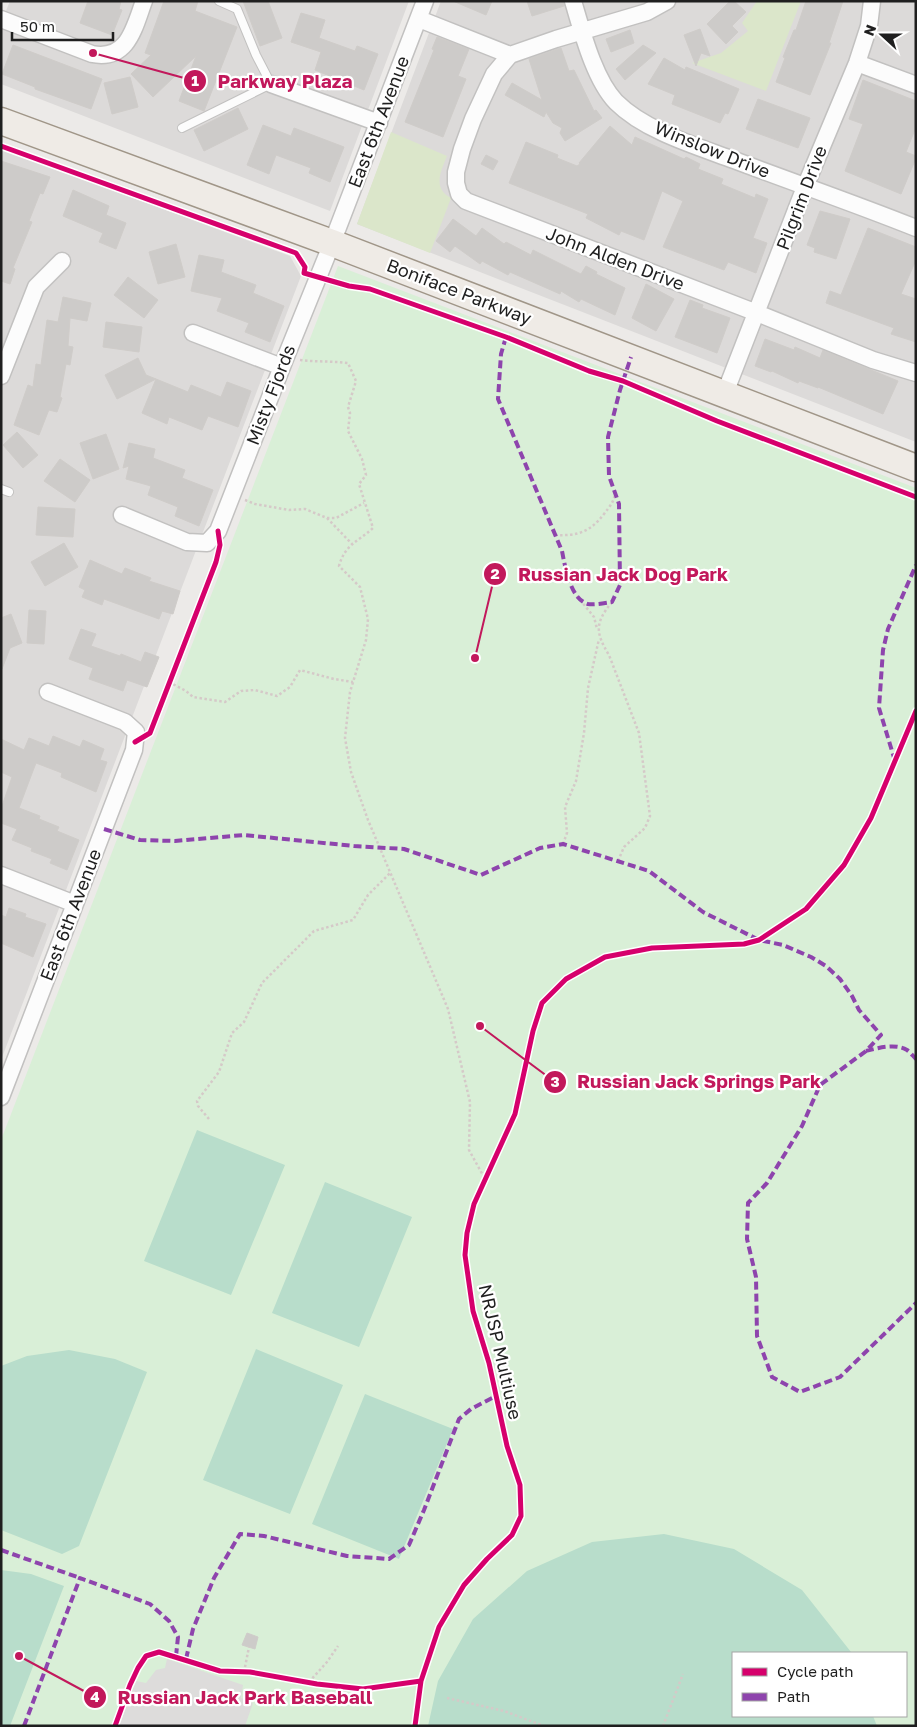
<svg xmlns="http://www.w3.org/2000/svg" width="917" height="1727" font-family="'Golos Text',sans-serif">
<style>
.residential{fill:#dcdad9}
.grass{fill:#dbe6ca}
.park{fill:#d9efd7;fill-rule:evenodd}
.pitch{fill:#b8ddcb}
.parking{fill:#dddcdb}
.building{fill:#cdcbc9;stroke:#cfccc9}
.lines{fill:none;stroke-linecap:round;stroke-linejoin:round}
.service-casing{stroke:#c2c1c0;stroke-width:10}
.minor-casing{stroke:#c2c1c0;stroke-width:19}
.primary-casing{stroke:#a09688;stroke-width:29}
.path{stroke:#d5c9c8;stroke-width:2.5;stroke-dasharray:2.5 2.5;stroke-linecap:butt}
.service{stroke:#fcfcfc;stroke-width:8}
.minor{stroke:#fcfcfc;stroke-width:16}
.primary{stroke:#efebe6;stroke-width:26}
.quiet{stroke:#8e44ad;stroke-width:4;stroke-dasharray:8 4;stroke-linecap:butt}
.cycleway-casing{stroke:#fff;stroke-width:8}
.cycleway{stroke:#d6006c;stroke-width:5}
.labels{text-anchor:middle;stroke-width:4.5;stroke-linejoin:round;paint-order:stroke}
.street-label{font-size:18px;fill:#1f1f1f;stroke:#fff}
.leader{fill:none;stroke:#c2185b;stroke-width:2}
.callout-dot{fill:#c2185b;stroke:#fff;stroke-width:2}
.mark-label{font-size:15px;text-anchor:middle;font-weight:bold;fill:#fff}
.callout-label{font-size:19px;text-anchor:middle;font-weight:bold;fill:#c2185b;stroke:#fff;stroke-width:4.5;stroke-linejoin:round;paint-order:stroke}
</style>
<rect width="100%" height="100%" fill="#eceae8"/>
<path class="residential" d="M10 1H409L330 211 1 84V23Z
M441 1H916V442L357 224Z
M1 149 290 256 301 276 1 1060Z"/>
<path class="grass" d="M757 1H801L766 91 692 63 721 53 748 31 742 23Z
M391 132 447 156C441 171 432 188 451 198L430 253 357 224Z"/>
<path class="park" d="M338 266 916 488V1726H1V1140ZM733 1653H906V1716H733Z"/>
<path class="pitch" d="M197 1130 285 1165 231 1295 144 1261Z
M325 1182 412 1217 359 1347 272 1313Z
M256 1349 343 1385 290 1514 203 1480Z
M69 1350 115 1359 147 1372 79 1546 62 1554 1 1530V1366L27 1356Z
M365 1394 453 1429 399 1559 312 1524Z
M664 1534 734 1549 802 1590 851 1652 852 1653H733V1716H873L877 1726H428L438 1681 473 1619 527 1571 592 1542Z
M1 1570 31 1574 64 1586 10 1726H1Z"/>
<path class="parking" d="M167 1659 243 1685 241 1698 253 1703 245 1726H119L136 1681 146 1683 156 1670 165 1668Z"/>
<path class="building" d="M88 1H121L119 9 122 10 112 35 80 23Z
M164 1H198L195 11 237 27 204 111 179 101 196 56 153 97 131 74 151 55 145 53Z
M243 1H268L282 38 260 46Z
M453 1H492L486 15Z
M527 1H563L564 6 532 16Z
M730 1H734L746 12 732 26 738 32 726 44 707 24Z
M806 1H843L829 43H831L810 95 776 82 785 58 783 57 794 30H796Z
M301 13 325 20 319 38 355 51 357 46 378 54 364 90 315 70 321 52 291 42Z
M700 29 710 56 701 53 696 66 684 35Z
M630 30 634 43 611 52 606 39Z
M437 37 469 49 458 76 466 79 443 137 405 122 434 50 432 49Z
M13 45 102 79 91 109 35 89V87L2 74Z
M643 45 656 53 625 80 616 69Z
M561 48 569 71 574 70 594 111 596 110 602 118 565 141 560 133 562 128 553 123 546 112 544 117 505 95 512 83 542 100 529 59Z
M664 58 685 70 686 67 739 89 728 114 725 113 720 123 672 104 675 95 648 84Z
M130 77 138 107 112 114 104 83Z
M863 80 916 101V127L906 152 916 156V158L901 194 845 171 863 124 849 119Z
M758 99 810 118 798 148 746 129Z
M238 108 248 129 204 151 194 130Z
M263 125 291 136 294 128 344 147 330 182 309 173 311 168 276 155 269 174 247 165Z
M610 126 632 145 635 137 684 159 686 157 700 164 698 169 723 179 721 184 755 198 756 194 768 199 753 238 767 243 756 273 728 262 724 270 663 247 683 201 662 191 644 240 621 231 619 235 586 218 588 214 509 183 526 142 558 155 557 158 577 166 580 164 579 163Z
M486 155 498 161 493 170 481 164Z
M1 161 50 177 43 194 40 193 29 221 32 222 13 268 15 269 10 284 1 281Z
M73 190 109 206 106 215 126 223 116 249 99 242 103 233 63 216Z
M820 211 850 219 836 259 814 252 815 248 807 245Z
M453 219 476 236 482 228 504 244 506 242 531 255 533 250 581 274 586 266 597 272 596 274 625 288 615 315 581 299 579 302 561 291 560 294 510 272 508 275 482 261 480 264 455 246 450 252 436 241Z
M868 228 916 247V260L901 294 916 299V342L891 334 894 328 826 303 830 291 841 295Z
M176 244 185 277 158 284 149 252Z
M199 255 224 260 221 272 256 285 253 293 284 306 270 342 245 332 249 323 217 311 222 298 191 291Z
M128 277 158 300 144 318 114 295Z
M646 284 674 299 656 331 632 318Z
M63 297 91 303 87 321 70 318 68 346 73 347 70 365 66 364 60 397 62 398 57 412 49 410 48 412 39 435 14 425 28 385 33 387 36 364 41 365 47 320 58 322Z
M690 300 703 305 702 308 730 318 717 353 675 337Z
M106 322 142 327 139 352 103 347Z
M765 339 794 350 795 347 820 358 823 350 898 381 883 414 818 387V388L799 381 798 383 772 371 771 372 755 366Z
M138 358 146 375 156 379 117 399 105 375Z
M156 379 188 392 191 385 221 397 227 382 251 391 238 427 208 416 202 430 169 417 167 424 142 413Z
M17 432 38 455 23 468 3 445Z
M106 434 119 469 93 479 80 443Z
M129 443 155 449 153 458 185 470 182 478 213 490 199 526 175 516 178 507 148 495 151 486 126 479 129 466 123 468Z
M60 459 90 480 75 502 44 481Z
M38 507 75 509 73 537 36 535Z
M64 543 78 567 45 586 31 562Z
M90 560 122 574 125 568 151 578 149 581 180 591 173 614 162 611 159 619 104 599 102 605 82 597 85 590 79 587Z
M29 610 46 611 44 644 27 643Z
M11 614 22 643 10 648 2 669 1 618Z
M81 629 96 634 91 646 120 656 121 654 141 662 145 652 159 657 147 687 127 680 123 691 89 679 93 668 69 659Z
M53 736 80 747 83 740 104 749 100 760 107 762 96 792 61 777 62 773 36 763 31 776 19 808 40 816 39 819 59 827 57 831 79 840 67 870 50 863 52 859 31 851 32 848 12 840 17 829 1 823V809L12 777 1 772V739L24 750 29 738 49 746Z
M9 908 26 914 25 917 46 924 33 957 1 943V915L6 917Z
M247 1633 258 1637 255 1649 242 1645Z"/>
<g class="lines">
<g class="service-casing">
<path id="service" d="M182 128 271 84 256 55 237 9 219 1
M1 489 9 492"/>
</g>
<g class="minor-casing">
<path id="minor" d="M573 1C582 31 594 79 616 102 645 131 696 146 734 160 795 183 856 204 916 228
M1 19 92 54C128 61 134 28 144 1
M419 19 510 55 556 39 647 12 667 1
M510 55 494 74 473 119 462 149 456 172V183L459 194 466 201 757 313 873 360 916 373
M857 63 916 85
M271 84 379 123
M193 333 282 367
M1 376 36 287 62 261
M725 393 805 187 857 63 869 26 872 1
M122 515 187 542 207 543 218 531 285 359 332 243 425 1
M1 875 75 904
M1 1097 134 750 136 732 125 722 48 692"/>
</g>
<g class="primary-casing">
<path id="primary" d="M1 121 332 243 916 468"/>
</g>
<path class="path" d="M300 360C316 362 332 361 348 363L356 381 348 407 350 413 348 431 362 459 366 475 359 484 373 528C358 542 345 544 339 566L360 587 368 619 366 640 350 692 345 738 351 772 368 820 448 1009 470 1102 469 1150 485 1179
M245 500 255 504 289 510 305 509 327 518H336L364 503
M327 518 352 544
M555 535C578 536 590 532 604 514 610 506 614 502 615 493
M577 596 594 617 597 629
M612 602C595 623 595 632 609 655L639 733 650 816 645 828 624 847 618 861
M169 682 186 691 193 697 225 702 241 691 255 690 277 696 290 687 300 670 334 679 353 682
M563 844 567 833 565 807 576 781 584 733 588 688 599 639
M209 1119 198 1106 197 1101 219 1072 232 1033 244 1022 262 983 314 931 353 920 368 895 390 873
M244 1672 249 1647
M309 1682 327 1662 338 1646
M447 1698 504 1711 544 1726
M663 1726 683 1674"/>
<use href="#service" class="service"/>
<use href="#minor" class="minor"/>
<use href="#primary" class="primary"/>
<path class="quiet" d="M506 337 501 354 498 399 562 551C565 566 570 599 588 604 595 605 605 603 612 602L620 585 619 504 609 476 608 437 620 390 631 357
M895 761 879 708 883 650 888 629 916 565
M104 829 140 840 175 841 244 835 354 846 404 849 481 875 540 848 563 844 649 871 703 912 759 940 783 945 811 957 826 966 840 979 852 996 859 1010 881 1035 866 1051 820 1085 802 1126 767 1183 748 1203 747 1239 756 1277 757 1336 772 1377 800 1392 840 1377 916 1303
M866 1051C878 1048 895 1043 907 1050 910 1052 913 1056 916 1059
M1 1550 80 1578
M186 1659 193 1629 214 1578 240 1534 264 1536 347 1556 389 1559 409 1545 424 1510 459 1419 471 1409 496 1396
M24 1726 80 1578 150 1604 169 1621 178 1637 176 1656"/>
<g class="cycleway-casing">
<path id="cycleway" d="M1 146 296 253 305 267 304 273 349 286 370 289 506 337 589 371 623 381 717 421 916 497
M135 742 150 733 216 562 220 545 218 531
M115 1726 130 1685 138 1668 146 1656 159 1652 220 1671 250 1672 317 1684 363 1689 421 1681
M415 1726 421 1681 439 1627 464 1585 487 1559 512 1535 521 1516 520 1485 507 1446 489 1363 473 1311 465 1255 467 1233 474 1204 515 1114 533 1031 542 1003 566 979 605 957 652 948 744 944 759 940 806 909 844 865 871 818 916 711"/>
</g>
<use href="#cycleway" class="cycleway"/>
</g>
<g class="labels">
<g class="street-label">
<text transform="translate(379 122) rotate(-69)" y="6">East 6th Avenue</text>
<text transform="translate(712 150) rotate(22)" y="6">Winslow Drive</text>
<text transform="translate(802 198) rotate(-69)" y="6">Pilgrim Drive</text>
<text transform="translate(615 259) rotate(21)" y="6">John Alden Drive</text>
<text transform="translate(459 292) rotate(21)" y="6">Boniface Parkway</text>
<text transform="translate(271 395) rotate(-69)" y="6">Misty Fjords</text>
<text transform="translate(71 915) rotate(-69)" y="6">East 6th Avenue</text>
<text transform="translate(500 1352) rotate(77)" y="6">NRJSP Multiuse</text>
</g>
</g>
<path class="leader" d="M93 53L195 81M475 658L495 574M480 1026L555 1082M19 1656L95 1697"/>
<g class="callout-dot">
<circle cx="93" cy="53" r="5"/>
<circle cx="475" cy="658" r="5"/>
<circle cx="480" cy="1026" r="5"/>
<circle cx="19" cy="1656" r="5"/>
<circle cx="195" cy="81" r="12"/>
<circle cx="495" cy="574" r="12"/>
<circle cx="555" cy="1082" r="12"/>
<circle cx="95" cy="1697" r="12"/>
</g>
<g class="mark-label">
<text x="195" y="86">1</text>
<text x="495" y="579">2</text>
<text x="555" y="1087">3</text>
<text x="95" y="1702">4</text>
</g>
<g class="callout-label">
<text x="285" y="88">Parkway Plaza</text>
<text x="623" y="581">Russian Jack Dog Park</text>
<text x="699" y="1088">Russian Jack Springs Park</text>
<text x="245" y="1704">Russian Jack Park Baseball</text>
</g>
<rect width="917" height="1727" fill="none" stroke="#1f1f1f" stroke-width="5"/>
<rect x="732" y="1652" width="175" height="65" fill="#ffffff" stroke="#a5a5a5"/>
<rect x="742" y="1668" width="25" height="8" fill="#d6006c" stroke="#a5a5a5"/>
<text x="777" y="1677" font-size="15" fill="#1f1f1f">Cycle path</text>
<rect x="742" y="1693" width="25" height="8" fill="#8e44ad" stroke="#a5a5a5"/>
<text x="777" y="1702" font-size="15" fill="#1f1f1f">Path</text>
<g transform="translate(882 35) rotate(291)" stroke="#ffffff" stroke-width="4" paint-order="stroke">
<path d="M0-4L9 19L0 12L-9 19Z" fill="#1f1f1f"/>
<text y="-8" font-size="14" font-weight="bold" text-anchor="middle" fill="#1f1f1f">N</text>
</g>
<path d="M12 32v8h101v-8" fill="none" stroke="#1f1f1f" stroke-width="2.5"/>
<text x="20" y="32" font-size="15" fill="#1f1f1f" stroke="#ffffff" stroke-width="4" paint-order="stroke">50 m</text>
</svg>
